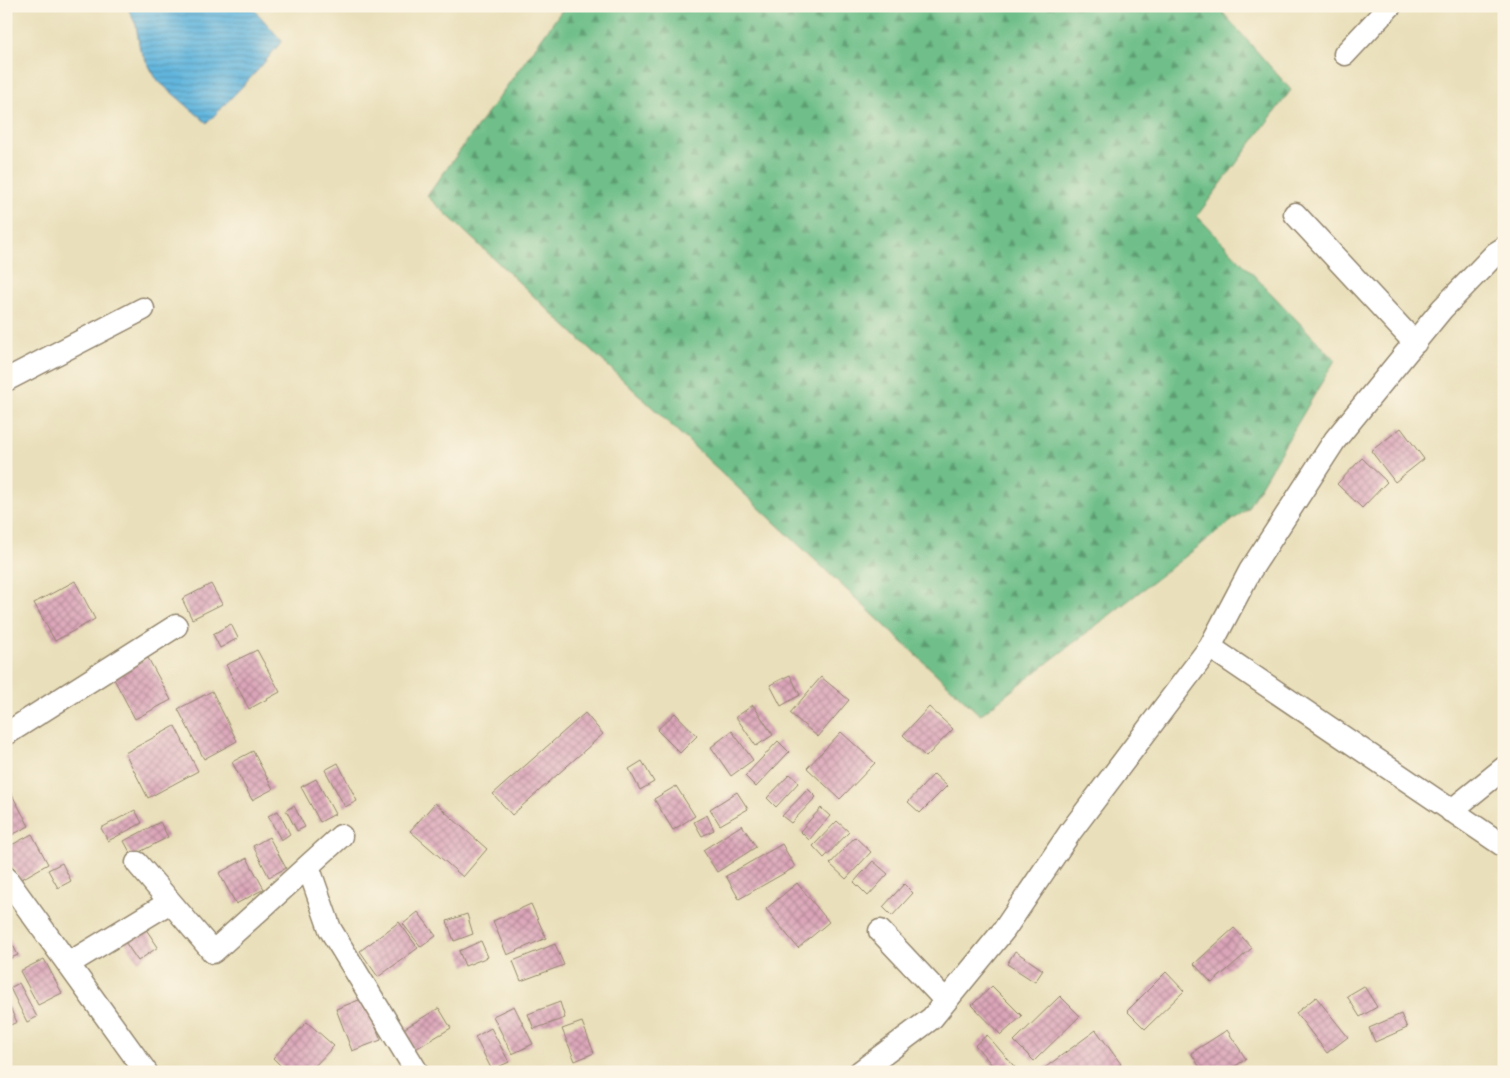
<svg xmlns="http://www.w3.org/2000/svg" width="1510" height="1078" font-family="Mali,sans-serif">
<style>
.forest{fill:url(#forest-firs);stroke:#557454}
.water{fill:url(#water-rules);stroke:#4e707e}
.building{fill:url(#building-cross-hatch)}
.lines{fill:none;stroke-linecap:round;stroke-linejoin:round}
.minor-casing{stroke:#92846c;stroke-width:25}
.minor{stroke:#fff;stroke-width:22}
</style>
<defs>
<pattern id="forest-firs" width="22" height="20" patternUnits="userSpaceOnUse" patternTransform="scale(1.25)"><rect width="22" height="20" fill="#6fbf8a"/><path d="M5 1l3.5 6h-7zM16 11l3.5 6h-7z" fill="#5c9b70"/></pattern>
<pattern id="water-rules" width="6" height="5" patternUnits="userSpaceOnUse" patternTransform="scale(1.25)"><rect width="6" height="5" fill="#62b6de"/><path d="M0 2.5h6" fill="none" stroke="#5294b3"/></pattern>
<pattern id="building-cross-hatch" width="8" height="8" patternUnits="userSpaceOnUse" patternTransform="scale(1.25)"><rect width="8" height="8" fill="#dba5b9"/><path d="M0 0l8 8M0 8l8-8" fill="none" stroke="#b38796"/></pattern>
</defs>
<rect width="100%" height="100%" fill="#fcf5e5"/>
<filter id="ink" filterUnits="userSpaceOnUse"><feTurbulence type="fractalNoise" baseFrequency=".02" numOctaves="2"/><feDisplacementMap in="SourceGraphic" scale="10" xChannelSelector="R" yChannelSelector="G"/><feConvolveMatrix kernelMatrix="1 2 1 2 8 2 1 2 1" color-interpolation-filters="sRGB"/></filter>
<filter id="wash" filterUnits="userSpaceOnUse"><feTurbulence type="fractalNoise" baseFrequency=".0096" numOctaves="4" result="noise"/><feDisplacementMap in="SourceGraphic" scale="20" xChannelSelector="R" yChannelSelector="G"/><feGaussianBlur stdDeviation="1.12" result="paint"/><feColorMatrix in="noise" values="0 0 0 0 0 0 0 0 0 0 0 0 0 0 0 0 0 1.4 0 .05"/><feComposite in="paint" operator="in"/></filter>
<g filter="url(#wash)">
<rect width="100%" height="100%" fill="#e9dfba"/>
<path class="forest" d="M565 6H1217L1291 90 1197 216 1335 360 1247 509 980 715 427 196Z"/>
<path class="water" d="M131 6H251L282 41 258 70 207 123 157 80 140 50 136 25 128 8Z"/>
<g id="blocks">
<path class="building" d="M1401 428 1424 459 1395 482 1371 451Z
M1362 458 1387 482 1362 508 1337 484Z
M75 581 95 619 55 641 34 603Z
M211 584 222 604 192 619 182 599Z
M231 624 238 638 220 648 213 634Z
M257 650 280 692 249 709 226 665Z
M148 658 171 700 135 719 113 677Z
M790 675 800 695 781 706 770 685Z
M821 677 849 700 818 737 790 713Z
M212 691 237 741 204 759 178 709Z
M753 705 773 735 756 746 736 717Z
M929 707 953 729 926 757 903 735Z
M585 713 603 734 512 815 493 794Z
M675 713 697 736 680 753 657 730Z
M175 726 198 771 148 798 125 753Z
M732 731 753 760 731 776 711 747Z
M841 732 875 763 840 799 807 768Z
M778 741 789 752 756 787 745 776Z
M253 751 273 789 252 800 232 762Z
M642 761 654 782 640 790 629 769Z
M338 763 357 801 345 807 325 770Z
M790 774 799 782 776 807 767 798Z
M934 774 947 786 920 813 908 802Z
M316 779 335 814 320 822 301 787Z
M6 784 29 826 6 838Z
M676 786 695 816 673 830 654 799Z
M808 789 816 797 791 823 782 816Z
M737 792 748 809 720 825 710 809Z
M435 803 487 849 463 877 410 831Z
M294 806 305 827 297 831 286 810Z
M821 808 830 816 809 840 800 831Z
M135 810 142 823 108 841 101 828Z
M278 811 290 834 281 840 268 816Z
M707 815 714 830 702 836 694 822Z
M837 821 849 832 824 858 813 846Z
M160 822 168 837 132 856 124 841Z
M742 825 756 847 717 872 703 850Z
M32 834 48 864 20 880 6 855V848Z
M269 837 286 868 269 877 253 846Z
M855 837 871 852 846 879 830 864Z
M782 844 795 867 739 899 726 876Z
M247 858 264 889 236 904 219 873Z
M873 861 888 874 868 896 854 882Z
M62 863 71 881 58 888 48 870Z
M797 883 829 922 798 948 766 909Z
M904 884 913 893 892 916 883 907Z
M531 904 546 938 507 955 493 921Z
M418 912 436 936 421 947 403 924Z
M467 914 473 934 454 941 447 921Z
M141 922 158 947 138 961 121 936Z
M399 922 418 948 378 977 360 951Z
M1234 928 1252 948 1212 983 1194 964Z
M6 932 18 955 6 960Z
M481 941 488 957 465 966 459 951Z
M555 944 564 965 521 981 513 961Z
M1015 951 1043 970 1035 982 1007 964Z
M44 959 62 993 38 1005 20 971Z
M1166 972 1184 991 1145 1029 1127 1011Z
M19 983 37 1017 27 1022 10 988Z
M992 986 1022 1016 1001 1035 972 1005Z
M1364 986 1377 1007 1360 1017 1347 996Z
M1060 996 1080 1016 1034 1061 1014 1041Z
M1316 997 1348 1037 1327 1053 1296 1013Z
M364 998 381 1040 352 1051 336 1009Z
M6 1000 17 1022 6 1027Z
M560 1002 565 1018 534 1029 528 1014Z
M514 1006 533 1044 512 1054 493 1016Z
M439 1008 451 1028 412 1051 400 1031Z
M1401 1014 1407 1028 1375 1042 1369 1028Z
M307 1022 334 1046 309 1072H287L273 1058Z
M582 1022 594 1053 575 1061 562 1029Z
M491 1028 509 1062 492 1070 475 1037Z
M1096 1030 1121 1064 1110 1072H1039Z
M1227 1030 1246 1059 1226 1072H1203L1191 1053Z
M987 1035 1019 1072H998L975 1045Z"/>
</g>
</g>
<g filter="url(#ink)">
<use href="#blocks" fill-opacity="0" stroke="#92846c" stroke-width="1"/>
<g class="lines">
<g class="minor-casing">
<path id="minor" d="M1345 54 1390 6
M1295 214 1415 343
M6 380 143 309
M1210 647 1504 846
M6 734 176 626
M1451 811 1504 768
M137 863 213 952 341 836
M308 866 330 929 417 1072
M6 878 146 1072
M880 931 946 1001
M68 964 170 902
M860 1072 932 1018 1004 930 1071 831 1210 647 1250 571 1335 440 1442 309 1496 253 1504 248"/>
</g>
<use href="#minor" class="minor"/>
</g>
</g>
<rect width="1510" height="1078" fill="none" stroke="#fcf5e5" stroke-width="25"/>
</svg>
